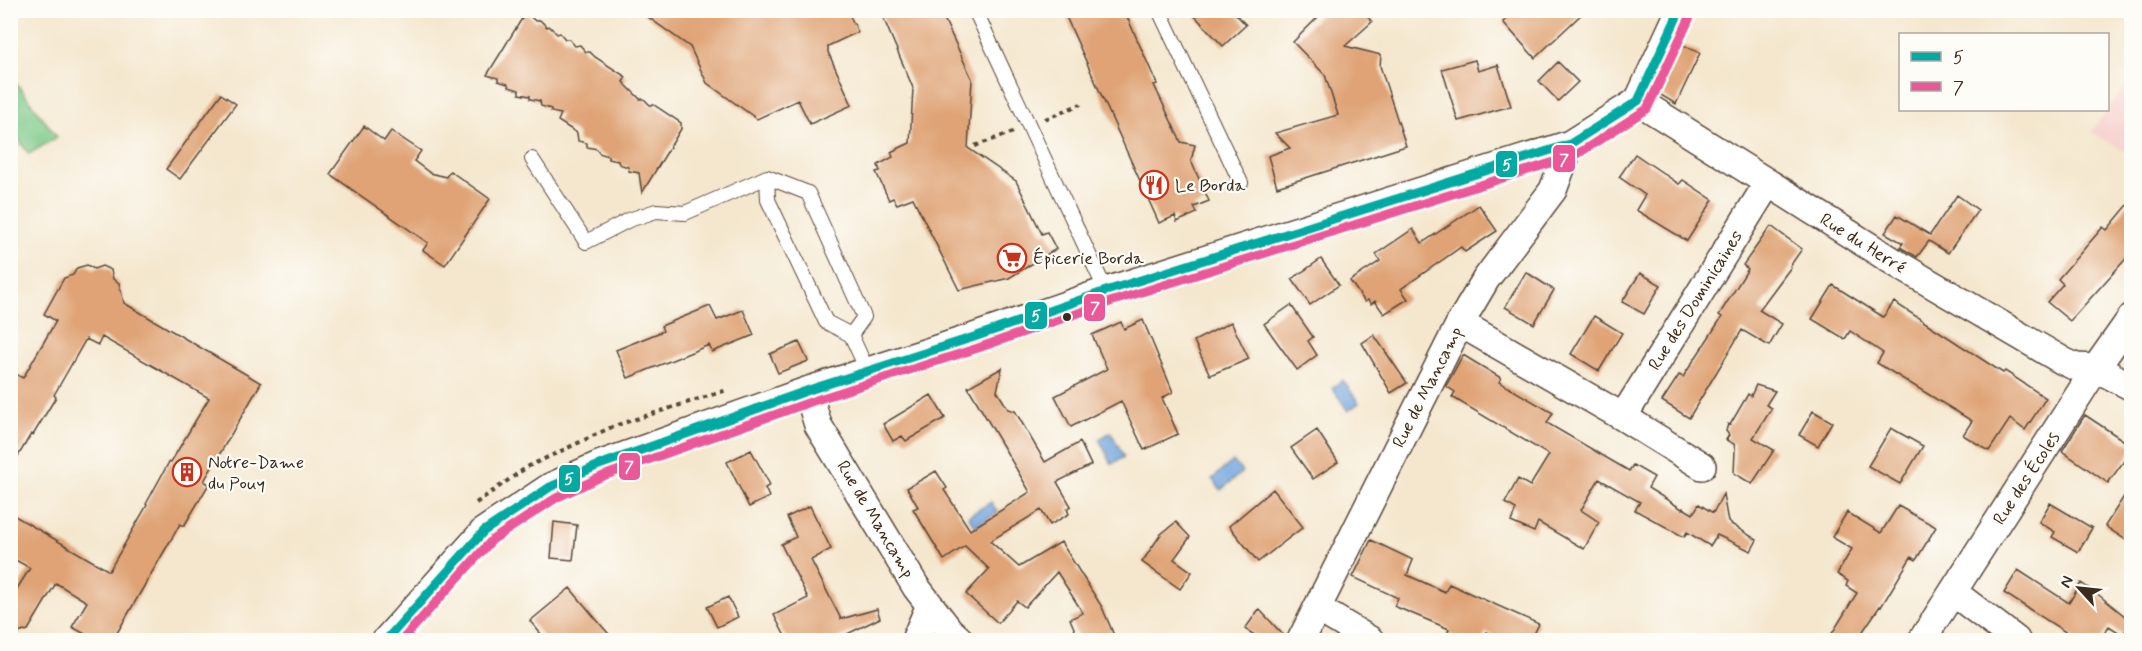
<svg xmlns="http://www.w3.org/2000/svg" width="2142" height="651" font-family="Mynerve,sans-serif">
<style>
.built{fill:#f7d0cd}
.green{fill:#7cc886;stroke:#5c7952;stroke-width:1.5}
.water{fill:#72a5de;stroke:#56687e;stroke-width:1.5}
.building{fill:#dfa375}
.lines{fill:none;stroke-linecap:round;stroke-linejoin:round}
.lane-casing{stroke:#574638;stroke-width:16}
.street-casing{stroke:#574638;stroke-width:30}
.path{stroke:#574638;stroke-width:4;stroke-dasharray:4.5 4.5;stroke-linecap:butt}
.lane{stroke:#fff;stroke-width:14}
.street{stroke:#fff;stroke-width:27}
.bus-1-casing{stroke:#fdfcf7;stroke-width:14}
.bus-2-casing{stroke:#fdfcf7;stroke-width:14}
.bus-1{stroke:#03aaa3;stroke-width:9}
.bus-2{stroke:#eb589a;stroke-width:9}
.bus-dot{fill:#3b2a1e;stroke:#fdfcf7;stroke-width:2}
.labels{text-anchor:middle;stroke-width:4.5;stroke-linejoin:round;paint-order:stroke}
.poi-label{font-size:18px;fill:#3b2a1e;stroke:#fdfcf7;text-anchor:start}
.street-label{font-size:18px;fill:#3b2a1e;stroke:#fdfcf7}
.line-badge{stroke:#fdfcf7;stroke-width:2}
.badge-label{font-size:16px;text-anchor:middle;font-weight:bold;fill:#fff}
</style>
<rect width="100%" height="100%" fill="#fdfcf7"/>
<filter id="ink" filterUnits="userSpaceOnUse"><feTurbulence type="fractalNoise" baseFrequency=".0167" numOctaves="2"/><feDisplacementMap in="SourceGraphic" scale="12" xChannelSelector="R" yChannelSelector="G"/><feConvolveMatrix kernelMatrix="1 2 1 2 8 2 1 2 1" color-interpolation-filters="sRGB"/></filter>
<filter id="wash" filterUnits="userSpaceOnUse"><feTurbulence type="fractalNoise" baseFrequency=".008" numOctaves="4" result="noise"/><feDisplacementMap in="SourceGraphic" scale="24" xChannelSelector="R" yChannelSelector="G"/><feGaussianBlur stdDeviation="1.35" result="paint"/><feColorMatrix in="noise" values="0 0 0 0 0 0 0 0 0 0 0 0 0 0 0 0 0 1.4 0 .05"/><feComposite in="paint" operator="in"/></filter>
<g filter="url(#wash)">
<rect width="100%" height="100%" fill="#f4e7ce"/>
<path class="built" d="M2131 79V155L2091 132Z"/>
<path class="green" d="M17 84 57 137 29 154 11 129V89Z"/>
<path class="water" d="M1343 380 1359 403 1348 411 1332 388Z
M1111 432 1124 457 1112 464 1099 439Z
M1233 461 1242 472 1221 490 1212 479Z
M991 502 998 513 975 526 968 516Z"/>
<g id="blocks">
<path class="building" d="M638 10H847L858 32 828 46V52L852 105 810 124 798 100 757 119 707 83 690 47Z
M880 10H940L972 79 968 148 1016 181 1042 234 1047 232 1056 249 1009 278 959 290 913 198 897 204 893 198 889 200 876 172 880 171 878 165 893 157 891 152 910 143 913 88Z
M1063 10H1124L1157 84 1154 85 1181 142 1195 145 1191 161 1209 201 1194 207 1197 213 1177 222 1175 216 1159 223Z
M1189 10H1232L1246 25 1223 46Z
M1325 10H1362L1372 22 1345 46 1381 55 1380 66 1406 146 1277 187 1268 156 1290 148 1275 133 1338 115 1325 75 1293 42Z
M1516 10H1586L1535 58 1503 22Z
M526 12 535 21 540 20 547 27 549 26 557 34 560 33 565 39H569L575 46 580 45 586 52H590L595 57 626 77 623 82 640 99H644L650 105H654L681 123V129L642 193 639 173 629 171 628 167 619 164 618 161 608 159V156L599 153 597 149 587 147V143L578 141 577 133 558 121 561 114 551 112V109L541 106 540 101 530 99V96L519 94V90L509 87 508 84 498 81V78L487 75Z
M1681 44 1700 53 1676 104 1659 94Z
M1475 60 1478 71 1498 65 1511 106 1458 121 1442 69Z
M1558 62 1578 82 1558 101 1539 81Z
M221 94 236 104 180 179 166 169Z
M364 126 384 141 391 131 421 151 414 161 430 173 446 177 450 171 490 199 445 265 423 250 428 243 330 174Z
M1635 154 1679 184 1683 180 1713 200 1687 241 1636 210 1645 195 1619 177Z
M1957 195 1978 210 1948 253 1929 241 1917 257 1900 247 1903 243 1885 233 1897 215 1930 235Z
M2132 200V252L2070 321 2047 302 2063 284 2058 279 2103 227 2107 230Z
M1479 205 1497 231 1465 252 1461 247 1401 289 1408 299 1384 314 1375 301 1371 304 1368 300 1365 302 1350 281 1380 261 1376 254 1413 229 1422 243Z
M1771 226 1802 249 1790 266 1791 267 1759 310 1782 324 1769 346 1742 330 1689 418 1662 401 1679 375 1683 377 1722 317 1719 315 1748 269 1743 265Z
M1321 259 1339 285 1310 305 1292 279Z
M87 265 94 269 102 266 111 270 113 279 119 283 124 303 261 383 204 481 209 484 184 526 180 524 113 640H96L72 627 87 602 56 583 28 630 10 635V600L30 568 10 557V513L109 571 147 505 146 504 169 462H171L209 398 102 337 98 345 86 339 54 395 56 397 33 435 31 434 10 470V371L23 378 56 321 44 314 64 278 73 275 77 268Z
M1526 272 1554 290 1534 324 1505 307Z
M1640 273 1661 285 1644 314 1622 302Z
M1833 285 1883 317 1894 302 2003 373 2005 371 2046 398 2025 430 2010 419 1989 451 1963 435 1972 421 1877 363 1883 353 1850 331 1845 339 1812 319Z
M1291 305 1313 337 1308 341 1317 355 1297 370 1264 324Z
M710 306 717 320 743 310 754 335 712 352 709 345 628 378 616 350 663 331 661 326Z
M1594 316 1622 333 1599 371 1571 354Z
M1143 320 1173 392 1162 398 1178 434 1144 450 1121 401 1071 427 1055 396 1107 369 1092 335 1121 322 1124 329Z
M1231 322 1249 359 1210 375 1194 341Z
M1374 335 1407 383 1391 393 1362 343Z
M799 342 808 361 778 373 770 354Z
M1463 355 1501 378 1499 382 1553 413 1547 423 1629 471 1633 465 1654 477 1648 488 1682 509 1683 508 1693 514 1699 504 1713 513 1723 494 1728 522 1757 540 1751 551 1717 535 1710 546 1687 532 1684 537 1635 510 1640 502 1599 479 1581 510 1599 522 1584 549 1538 522 1534 532 1511 522 1516 509 1505 503 1518 479 1530 486 1549 455 1452 397 1455 392 1446 386Z
M1002 368 997 391 1008 409 1015 411 1045 462 1080 442 1091 465 1057 482 1071 506 1067 509 1069 514 1050 525 1041 510 990 541 1019 567 1061 542 1102 607 1116 640H1079L1070 619 1083 613 1057 572 1025 607 1017 601 998 623 966 594 989 569 965 546 944 560 913 509 918 507 907 488 936 471 947 488 944 490 970 530 1030 492 968 387Z
M1756 385 1775 391 1766 405 1772 408 1753 438 1774 450 1752 484 1734 473 1735 450 1734 444 1726 440 1729 435 1726 431 1728 424 1730 425 1748 394 1751 396Z
M931 395 945 418 906 441 902 436 893 441 883 424Z
M1813 411 1832 422 1818 446 1799 435Z
M2085 415 2132 446V450L2108 483 2062 451Z
M1891 428 1923 446 1900 484 1868 466Z
M1317 430 1338 462 1313 479 1291 448Z
M751 450 770 485 765 488 769 497 749 507 727 462Z
M2132 484V544L2105 526Z
M1273 489 1303 527 1258 562 1229 526Z
M2050 503 2092 528 2078 552 2052 537 2055 532 2039 522Z
M810 506 831 549 811 560 841 619 877 609 880 618 835 640H787L774 615 808 598 781 544 796 537 787 517Z
M1898 506 1936 527 1916 560 1911 557 1881 607 1880 606 1857 640H1828L1857 593 1846 586 1848 581 1837 574 1852 549 1832 537 1847 512 1881 533Z
M554 522 577 525 573 560 551 558Z
M1176 522 1190 537 1174 559 1192 572 1180 589 1142 562 1161 534Z
M1371 540 1413 560 1407 575 1445 592 1449 584 1539 624 1531 640H1503L1486 632 1482 640H1462L1447 634 1449 629 1394 606 1398 598 1353 577Z
M2018 570 2069 603 2081 583 2100 596 2132 622 2123 635 2109 626 2100 640H2078L2004 593Z
M570 588 601 625 614 640H546L530 621Z
M728 597 738 617 717 627 707 607Z
M1259 609 1286 638 1285 640H1262L1245 629Z"/>
</g>
</g>
<g filter="url(#ink)">
<use href="#blocks" fill-opacity="0" stroke="#574638" stroke-width="1.5"/>
<g class="lines">
<g class="lane-casing">
<path id="lane" d="M975 10 1106 291
M1159 10 1241 183
M532 159 586 242 629 220 656 211 685 213 767 177 808 193 864 317 851 335
M767 177 768 200 826 322 851 335 868 372"/>
</g>
<g class="street-casing">
<path id="street" d="M1638 101 1899 265 2063 361 2076 367 2096 368 2132 387
M1460 323 1623 417 1702 466
M812 389V405L818 425 916 587 949 630 960 640
M1623 417 1768 183
M1953 592 2016 640
M1317 608 1370 640
M386 640 484 531 550 487 599 465 812 389 974 337 1106 291 1570 144 1638 101 1680 10
M915 640 930 605
M1301 640 1460 323 1486 279 1553 190 1570 144
M1922 640 2096 368 2132 317"/>
</g>
<path class="path" d="M1045 119 1081 104
M975 146 1013 132
M476 503 527 467 614 426 727 390"/>
<use href="#lane" class="lane"/>
<use href="#street" class="street"/>
<g class="bus-1-casing">
<path id="bus-1" d="M386 640 484 531 550 487 599 465 812 389 974 337 1106 291 1570 144 1638 101 1680 10"/>
</g>
<g class="bus-2-casing">
<path id="bus-2" d="M402 640 492 540 556 498 603 476 816 400 978 348 1110 302 1576 155 1647 109 1691 15"/>
</g>
<use href="#bus-1" class="bus-1"/>
<use href="#bus-2" class="bus-2"/>
</g>
</g>
<defs>
<g id="restaurant-ring" transform="scale(1.5)"><circle r="9.5" fill="#fdfcf7" stroke="#c8321e" stroke-width="1.5"/><path d="M-5-6h1v4h1v-4h1v4h1v-4h1v5L-1.5 .5V6h-2V.5L-5-1ZM5-6V6H3V1.5H1.5Q1.5-4 5-6Z" fill="#c8321e"/></g>
<g id="supermarket-ring" transform="scale(1.5)"><circle r="9.5" fill="#fdfcf7" stroke="#c8321e" stroke-width="1.5"/><path d="M-6-5.5h2.5l.6 2H6L4.5 2H-2.5L-4.4-4H-6ZM-1.5 3.2a1.3 1.3 0 1 0 .1 0ZM3 3.2a1.3 1.3 0 1 0 .1 0Z" fill="#c8321e"/></g>
<g id="building-ring" transform="scale(1.5)"><circle r="9.5" fill="#fdfcf7" stroke="#c8321e" stroke-width="1.5"/><path d="M-4-6H4V6H1V3H-1V6H-4ZM-2.5-4.3h1.7v1.8h-1.7ZM.8-4.3h1.7v1.8H.8ZM-2.5-1h1.7V.8h-1.7ZM.8-1h1.7V.8H.8Z" fill="#c8321e"/></g>
</defs>
<g fill-rule="evenodd">
<use href="#restaurant-ring" x="1154" y="185"/>
<use href="#supermarket-ring" x="1012" y="258"/>
<use href="#building-ring" x="187" y="472"/>
</g>
<circle class="bus-dot" cx="1067" cy="317" r="5"/>
<g class="labels">
<g class="poi-label">
<text x="1175" y="191">Le Borda</text>
<text x="1033" y="264">Épicerie Borda</text>
<text x="208" y="468">Notre-Dame<tspan x="208" dy="21">du Pouy</tspan></text>
</g>
<g class="street-label">
<text transform="translate(1863 243) rotate(32)" y="6">Rue du Herré</text>
<text transform="translate(1695 300) rotate(-58)" y="6">Rue des Dominicaines</text>
<text transform="translate(1427 387) rotate(-63)" y="6">Rue de Mancamp</text>
<text transform="translate(2026 478) rotate(-57)" y="6">Rue des Écoles</text>
<text transform="translate(876 519) rotate(59)" y="6">Rue de Mancamp</text>
</g>
</g>
<g class="line-badge">
<rect x="1552" y="144" width="24" height="29" rx="6" fill="#eb589a"/>
<rect x="1495" y="150" width="23" height="28" rx="6" fill="#03aaa3"/>
<rect x="1083" y="293" width="23" height="29" rx="6" fill="#eb589a"/>
<rect x="1024" y="301" width="24" height="29" rx="6" fill="#03aaa3"/>
<rect x="618" y="452" width="23" height="29" rx="6" fill="#eb589a"/>
<rect x="558" y="464" width="23" height="29" rx="6" fill="#03aaa3"/>
</g>
<g class="badge-label">
<text x="1564" y="165">7</text>
<text x="1507" y="170">5</text>
<text x="1095" y="313">7</text>
<text x="1036" y="321">5</text>
<text x="629" y="472">7</text>
<text x="569" y="484">5</text>
</g>
<rect width="2142" height="651" fill="none" stroke="#fdfcf7" stroke-width="36"/>
<rect x="1899" y="33" width="210" height="78" fill="#fdfcf7" stroke="#afa8a0" stroke-width="1.5"/>
<rect x="1911" y="52" width="30" height="9" fill="#03aaa3" stroke="#afa8a0" stroke-width="1.5"/>
<text x="1953" y="63" font-size="18" fill="#3b2a1e">5</text>
<rect x="1911" y="82" width="30" height="9" fill="#eb589a" stroke="#afa8a0" stroke-width="1.5"/>
<text x="1953" y="93" font-size="18" fill="#3b2a1e">7</text>
<g transform="translate(2079 588) rotate(297)" stroke="#fdfcf7" stroke-width="4.5" paint-order="stroke">
<path d="M0-4.5L10 22L0 15L-10 22Z" fill="#3b2a1e"/>
<text y="-9" font-size="16" font-weight="bold" text-anchor="middle" fill="#3b2a1e">N</text>
</g>
</svg>
